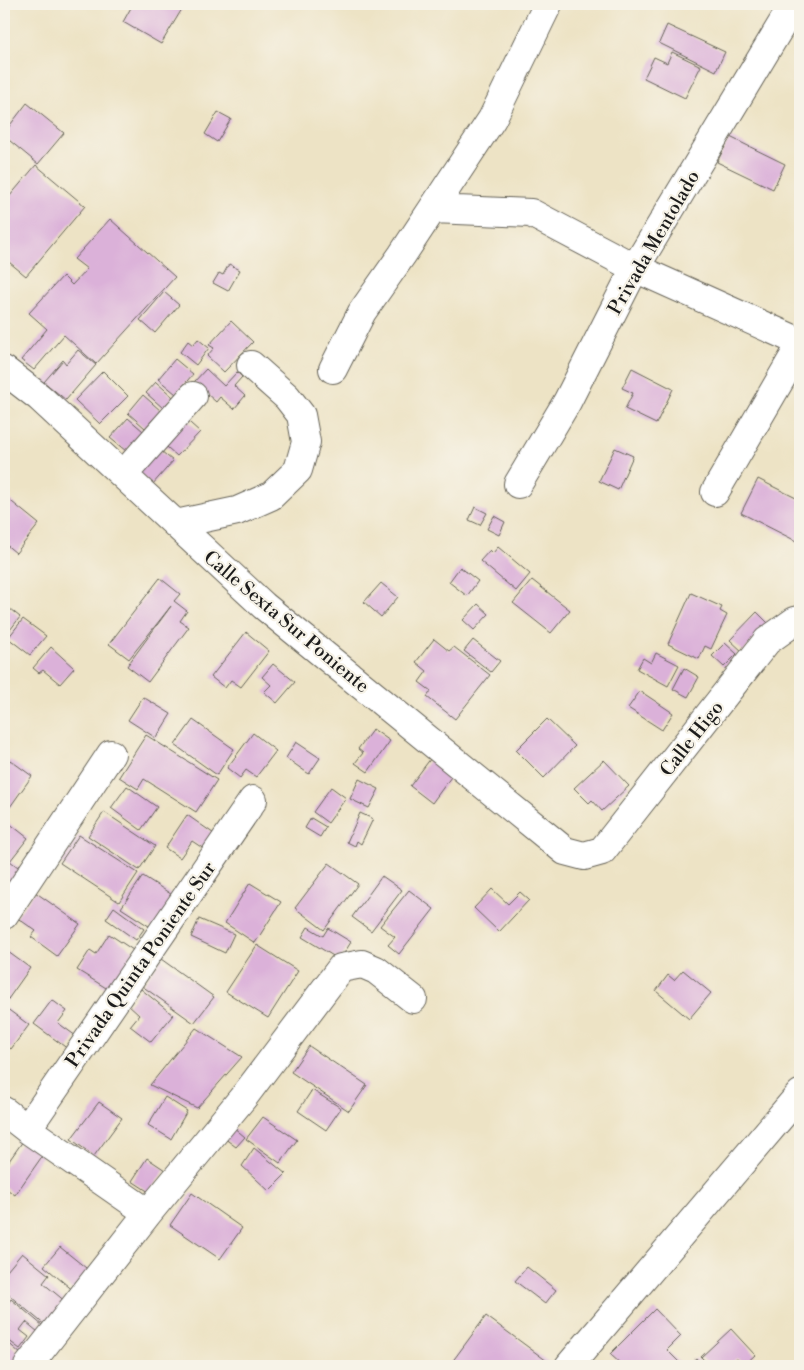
<svg xmlns="http://www.w3.org/2000/svg" width="804" height="1370" font-family="'Libre Bodoni',serif">
<style>
.building{fill:#dbb1d9}
.lines{fill:none;stroke-linecap:round;stroke-linejoin:round}
.minor-casing{stroke:#656257;stroke-width:30}
.minor{stroke:#fff;stroke-width:28}
.labels{text-anchor:middle;stroke-width:4.5;stroke-linejoin:round;paint-order:stroke}
.street-label{font-size:19px;fill:#1c1c1c;stroke:#f7f3e8}
</style>
<rect width="100%" height="100%" fill="#f7f3e8"/>
<filter id="ink" filterUnits="userSpaceOnUse"><feTurbulence type="fractalNoise" baseFrequency=".02" numOctaves="2"/><feDisplacementMap in="SourceGraphic" scale="10" xChannelSelector="R" yChannelSelector="G"/><feConvolveMatrix kernelMatrix="1 2 1 2 8 2 1 2 1" color-interpolation-filters="sRGB"/></filter>
<filter id="wash" filterUnits="userSpaceOnUse"><feTurbulence type="fractalNoise" baseFrequency=".0096" numOctaves="4" result="noise"/><feDisplacementMap in="SourceGraphic" scale="20" xChannelSelector="R" yChannelSelector="G"/><feGaussianBlur stdDeviation="1.12" result="paint"/><feColorMatrix in="noise" values="0 0 0 0 0 0 0 0 0 0 0 0 0 0 0 0 0 1.4 0 .05"/><feComposite in="paint" operator="in"/></filter>
<g filter="url(#wash)">
<rect width="100%" height="100%" fill="#ede3c5"/>
<g id="blocks">
<path class="building" d="M133 4H185L161 44 123 22Z
M667 25 725 52 716 71 659 43Z
M672 52 701 66 685 98 644 78 654 57 667 63Z
M27 103 64 133 38 164 4 136V133Z
M218 112 231 119 217 142 205 134Z
M730 137 785 164 773 189 717 162Z
M36 165 85 206 26 276 4 258V203Z
M110 219 175 277 96 364 64 335 34 370 21 360 47 329 29 313 63 276 72 285 87 269 74 259Z
M229 264 240 270 228 291 213 283 219 273 223 275Z
M164 292 179 305 155 333 140 320Z
M231 321 253 342 224 372 207 356 214 348 209 345Z
M198 339 209 348 196 365 180 352 188 341 193 345Z
M78 350 96 365 66 400 44 382 63 360 66 364Z
M175 359 193 374 176 394 158 379Z
M632 368 673 389 656 424 625 409 633 393 622 388Z
M206 369 224 386 237 372 242 377 234 386 245 396 234 409 220 397 216 402 194 382Z
M103 371 128 396 100 424 75 400Z
M156 382 173 397 163 408 146 393Z
M143 395 161 411 145 428 128 413Z
M180 414 200 432 177 456 158 439Z
M128 418 143 431 126 451 110 438Z
M154 445 173 461 152 485 134 469Z
M615 448 633 456 618 490 599 481Z
M758 479 800 500V543L741 513Z
M7 498 39 524 16 553 4 543V503Z
M475 507 487 513 480 525 469 520Z
M494 516 505 522 499 535 487 529Z
M498 547 530 574 516 591 480 561 490 550 493 553Z
M460 567 478 581 467 596 449 582Z
M160 578 180 594 174 601 187 611 180 621 189 627 148 682 127 666 171 606 129 659 109 644Z
M532 580 570 610 551 633 513 603Z
M381 583 398 597 381 617 364 602Z
M691 593 722 607 720 611 727 615 711 649 705 646 699 659 668 644Z
M478 604 489 614 474 630 463 620Z
M5 605 20 617 4 638V606Z
M757 612 769 624 743 652 730 640Z
M23 619 46 636 30 655 8 638Z
M246 632 269 651 241 687 231 680 225 688 211 677Z
M434 639 449 651 454 647 490 675 455 719 427 697 431 691 419 682 427 671 416 662Z
M473 640 500 661 491 672 464 651Z
M725 643 737 654 724 667 712 656Z
M51 647 74 668 60 684 43 670 39 673 33 668Z
M656 653 679 665 668 686 637 669 643 658 651 663Z
M273 664 295 682 277 703 264 692 271 685 262 677Z
M684 668 699 677 688 697 673 689Z
M640 691 673 713 662 730 628 708Z
M143 697 171 714 156 738 128 720Z
M547 719 575 746 544 778 516 750Z
M193 720 234 749 217 775 175 745Z
M373 729 390 741 368 772 355 763 363 753 358 749Z
M253 733 276 751 256 777 246 770 240 778 227 768Z
M146 735 217 780 196 812 144 779 138 789 119 777Z
M296 742 320 758 309 774 286 758Z
M437 750 459 766 432 803 410 786Z
M10 760 32 776 10 807 4 802V770Z
M604 760 629 786 602 811 592 800 589 803 574 788Z
M359 779 379 789 369 808 350 799Z
M127 786 157 807 141 830 111 808Z
M331 787 346 798 328 823 313 812Z
M104 812 155 846 139 870 88 836Z
M360 813 373 819 361 844 357 841 355 846 347 842Z
M187 815 220 838 210 853 192 841 180 858 165 848Z
M311 818 326 827 320 837 305 828Z
M4 819 28 838 10 861 26 873 10 893 4 888Z
M79 835 138 873 119 902 60 863Z
M329 863 358 884 324 930 295 908Z
M143 876 177 898 155 930 121 908Z
M382 876 402 890 371 931 352 917Z
M250 883 281 902 255 943 225 923Z
M492 889 508 904 520 892 529 900 499 932 474 908Z
M409 890 434 909 399 954 388 945 395 937 380 926Z
M35 892 80 924 57 956 31 937 36 931 16 917Z
M114 907 144 929 136 940 106 919Z
M199 919 234 934 225 953 191 937Z
M308 927 323 936 328 928 351 942 340 960 302 937Z
M109 934 136 952 111 991 77 970 90 950 96 954Z
M257 945 298 971 268 1018 226 992Z
M4 949 30 968 6 1002 4 1001Z
M161 959 214 997 194 1023 142 986Z
M683 970 711 993 689 1019 656 991 668 975 674 980Z
M141 989 173 1015 151 1042 130 1026 139 1015 128 1005Z
M52 1000 67 1011 58 1023 76 1036 68 1049 34 1024Z
M6 1008 29 1025 11 1049 4 1044V1012Z
M196 1028 242 1057 197 1108 150 1085Z
M309 1046 367 1085 349 1111 291 1072Z
M312 1090 341 1108 326 1130 298 1111Z
M165 1097 187 1111 171 1139 148 1125Z
M99 1102 122 1118 94 1156 71 1139Z
M263 1117 297 1140 280 1163 246 1139Z
M233 1127 245 1137 236 1147 224 1138Z
M23 1141 43 1155 15 1195 4 1187V1168Z
M254 1148 286 1174 269 1191 242 1166Z
M147 1158 165 1170 149 1192 132 1181Z
M192 1193 242 1228 220 1259 170 1225Z
M60 1247 91 1272 75 1292 44 1266Z
M22 1253 49 1275 43 1283 66 1302 46 1326 4 1291V1269L7 1271Z
M527 1267 556 1290 545 1304 515 1281Z
M11 1299 43 1326 38 1332 26 1322 20 1330 29 1337 20 1349 4 1337V1309Z
M655 1309 681 1336 667 1350 683 1366H623L610 1354Z
M486 1316 551 1364 549 1366H449Z
M731 1329 755 1355 744 1365 737 1358 728 1366H710L701 1357Z
M4 1339 22 1355 13 1366H4Z
M696 1358 704 1366H687Z"/>
</g>
</g>
<g filter="url(#ink)">
<use href="#blocks" fill-opacity="0" stroke="#656257" stroke-width="1"/>
<g class="lines">
<g class="minor-casing">
<path id="minor" d="M433 209 531 213 635 268 800 342
M333 369 362 312 402 255 492 119 548 4
M4 370 39 397 264 606 565 851 584 856 602 851 767 641 795 621 800 620
M123 475 193 396
M518 484 567 402 635 268 794 4
M715 492 800 346
M176 524 237 511 271 496 298 470 306 442 301 415 287 397 251 365
M4 915 111 754
M4 1111 27 1129 148 1213
M27 1129 253 800
M28 1366 148 1213 246 1094 341 968 362 964 376 970 413 999
M569 1366 800 1094"/>
</g>
<use href="#minor" class="minor"/>
</g>
</g>
<g class="labels">
<g class="street-label">
<text transform="translate(653 242) rotate(-60)" y="7">Privada Mentolado</text>
<text transform="translate(287 621) rotate(40)" y="7">Calle Sexta Sur Poniente</text>
<text transform="translate(691 738) rotate(-52)" y="7">Calle Higo</text>
<text transform="translate(140 964) rotate(-55)" y="7">Privada Quinta Poniente Sur</text>
</g>
</g>
<rect width="804" height="1370" fill="none" stroke="#f7f3e8" stroke-width="20"/>
</svg>
